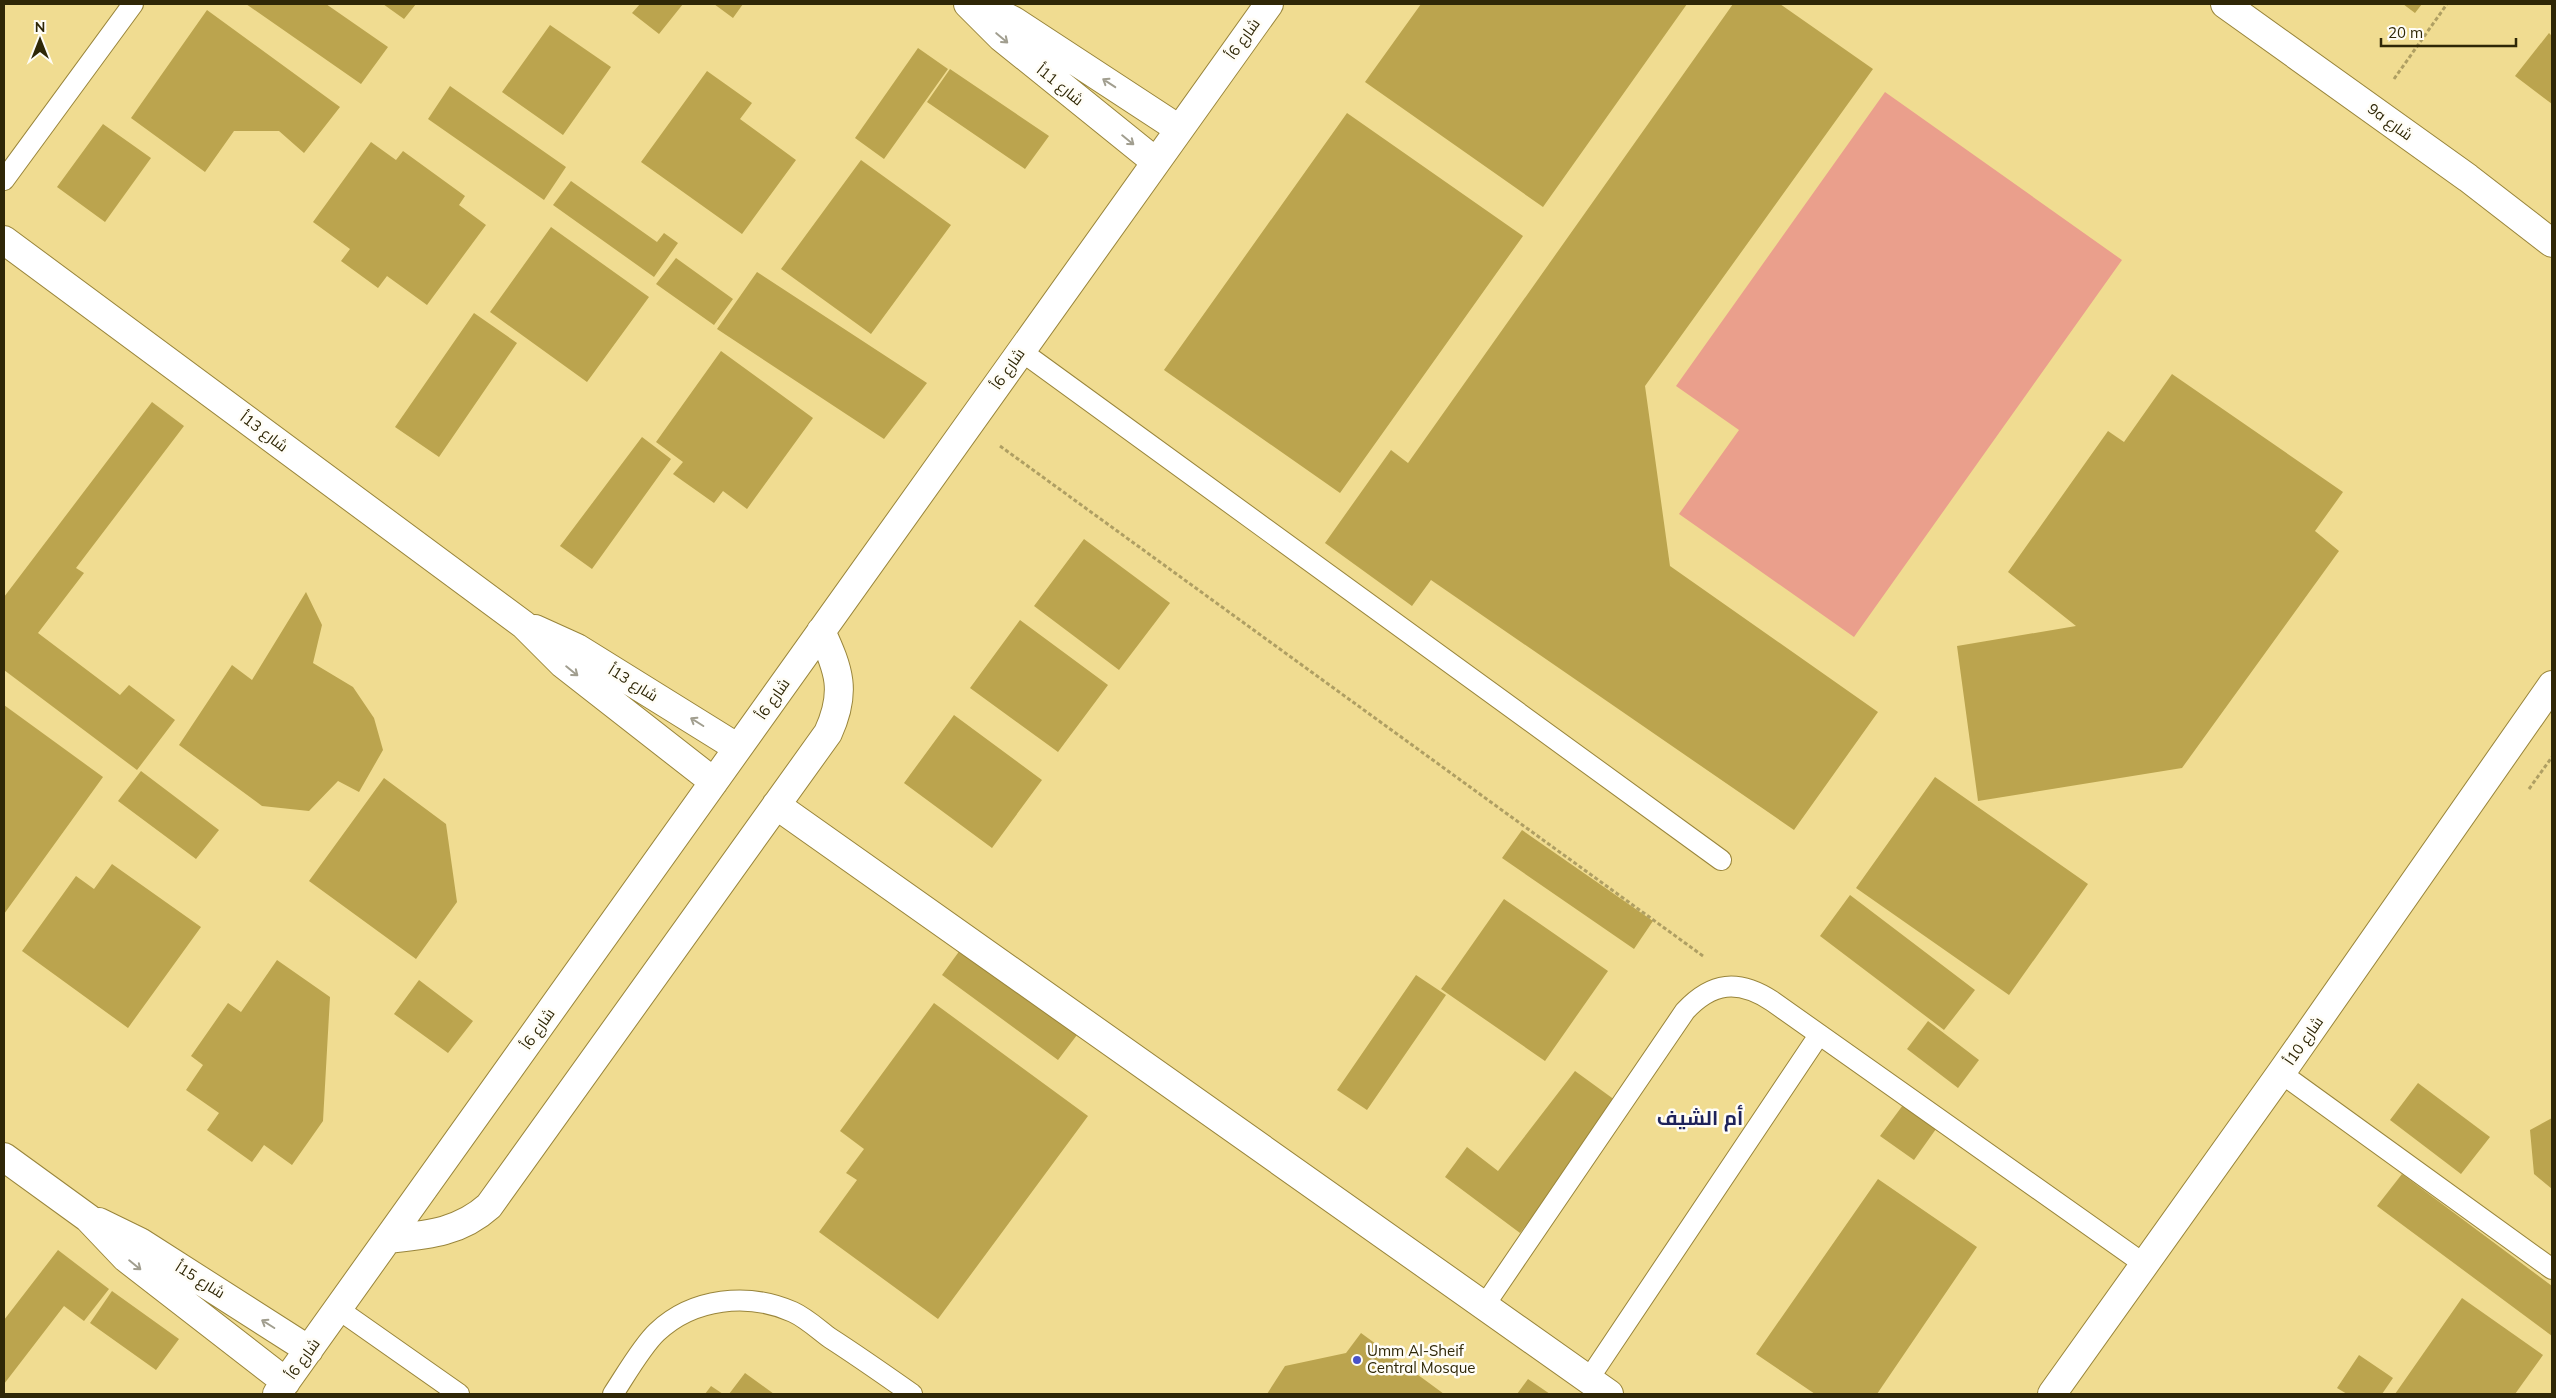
<svg xmlns="http://www.w3.org/2000/svg" width="2556" height="1398" font-family="Mulish,Cairo,sans-serif">
<style>
.green{fill:#ea9f8c}
.building{fill:#bba44e}
.lines{fill:none;stroke-linecap:round;stroke-linejoin:round}
.lane-casing{stroke:#99853b;stroke-width:22}
.street-casing{stroke:#99853b;stroke-width:30}
.path{stroke:#af9f63;stroke-width:3;stroke-dasharray:4 2.5;stroke-linecap:butt}
.lane{stroke:#fff;stroke-width:20}
.street{stroke:#fff;stroke-width:28}
.oneway{stroke:#a19e8f}
.poi-dot{fill:#4952c8;stroke:#fffdf6;stroke-width:2}
.labels{text-anchor:middle;stroke-width:5;stroke-linejoin:round;paint-order:stroke}
.street-label{font-size:15px;fill:#2f2707;stroke:#fffdf6}
.poi-label{font-size:15px;fill:#2f2707;stroke:#fffdf6;text-anchor:start}
.district-label{font-size:20px;font-weight:bold;fill:#1d225a;stroke:#fffdf6}
</style>
<rect width="100%" height="100%" fill="#f0dc91"/>
<path class="green" d="M1885 92 2122 260 1854 637 1679 514 1739 430 1676 386Z"/>
<path class="building" d="M246 4H326L388 47 361 84Z
M383 4H416L404 19Z
M640 4H683L659 34 632 13Z
M714 4H743L733 18Z
M1421 4H1687L1543 207 1365 82Z
M1733 4H1780L1873 69 1645 386 1670 566 1878 712 1794 830 1431 580 1412 606 1325 543 1391 450 1408 463Z
M2403 4H2422L2415 13Z
M207 10 340 107 304 153 279 131H234L205 172 131 118Z
M550 25 611 67 563 135 502 92Z
M2549 33 2552 36V104L2515 76Z
M918 48 948 69 884 159 855 138Z
M950 69 1049 136 1025 169 927 102Z
M707 71 752 103 740 119 796 160 742 234 641 162Z
M450 86 566 167 544 200 428 119Z
M1347 113 1523 236 1340 493 1164 370Z
M103 124 151 158 105 222 57 187Z
M371 142 396 160 403 151 465 196 459 205 486 225 427 305 387 276 378 288 341 261 350 249 313 222Z
M861 160 951 225 871 334 781 269Z
M571 181 657 242 664 233 678 243 654 277 553 205Z
M551 227 649 297 587 382 490 312Z
M676 258 733 299 714 325 656 284Z
M757 272 927 383 884 439 717 329Z
M474 313 517 343 439 457 395 427Z
M721 351 813 418 747 509 723 491 714 503 673 474 683 462 656 442Z
M2172 374 2343 492 2315 531 2339 551 2182 768 1978 801 1957 646 2076 626 2008 572 2108 431 2124 442Z
M152 402 184 426 76 568 84 573 38 633 120 695 129 685 175 720 137 770 4 670V597Z
M642 437 671 459 592 569 560 546Z
M1084 539 1170 603 1119 670 1034 606Z
M306 592 322 625 313 663 353 687 374 718 383 750 359 792 338 781 309 811 262 806 179 745 232 665 252 680Z
M1020 620 1108 685 1058 752 970 688Z
M4 705 103 777 4 914Z
M954 715 1042 780 992 848 904 783Z
M141 771 219 830 196 859 118 801Z
M1935 777 2088 884 2009 995 1856 888Z
M384 778 446 824 457 902 416 959 309 881Z
M1522 830 1653 921 1634 949 1502 858Z
M112 864 201 927 128 1028 22 951 76 876 94 889Z
M1850 895 1975 990 1944 1030 1820 936Z
M1504 899 1608 971 1545 1061 1441 989Z
M963 946 1080 1031 1058 1060 942 975Z
M277 960 330 997 323 1121 292 1165 264 1145 252 1162 207 1130 219 1113 186 1090 203 1065 191 1056 228 1003 241 1012Z
M1416 975 1446 995 1367 1110 1337 1090Z
M419 980 473 1021 448 1053 394 1014Z
M934 1003 1088 1116 938 1319 819 1232 857 1180 846 1173 864 1149 840 1131Z
M1928 1021 1979 1060 1958 1088 1907 1049Z
M1575 1071 1619 1103 1520 1233 1445 1177 1467 1147 1498 1171Z
M2418 1083 2490 1137 2461 1174 2390 1120Z
M1903 1105 1936 1129 1914 1160 1880 1136Z
M2552 1118V1189L2534 1174 2530 1130Z
M2402 1174 2552 1286V1336L2377 1206Z
M1878 1179 1977 1247 1877 1394H1815L1756 1354Z
M58 1250 109 1289 84 1321 64 1306 4 1384V1320Z
M112 1291 179 1339 156 1370 90 1323Z
M2462 1298 2543 1355 2515 1394H2395Z
M1361 1333 1444 1394H1267L1285 1366 1346 1353Z
M2359 1355 2393 1378 2382 1394H2347L2337 1388Z
M745 1373 774 1394H729Z
M1528 1379 1550 1394H1517Z
M711 1386 723 1394H705Z"/>
<g class="lines">
<g class="lane-casing">
<path id="lane" d="M4 180 133 4
M1021 351 1721 860
M2281 1073 2552 1269
M1484 1306 1685 1011C1712 982 1738 979 1772 1001L2144 1264
M338 1309 459 1394
M1588 1380 1819 1035
M613 1394C625 1376 642 1346 657 1332 693 1298 748 1292 793 1312 806 1318 818 1329 830 1338 858 1356 885 1375 912 1394"/>
</g>
<g class="street-casing">
<path id="street" d="M968 4 1001 37 1156 162
M980 4 1014 21 1179 129
M2225 4 2468 178 2552 243
M4 240 524 625 563 664 714 782
M535 629 577 648 738 748
M776 805 1609 1394
M4 1157 88 1218 126 1258 286 1382
M99 1222 140 1242 309 1350
M388 1239C426 1235 459 1233 489 1206L828 733C847 692 839 670 821 631
M277 1394 1269 4
M2052 1394 2281 1073 2552 685"/>
</g>
<path class="path" d="M2394 79 2447 4
M1000 446 1703 956
M2529 789 2552 757"/>
<use href="#lane" class="lane"/>
<use href="#street" class="street"/>
</g>
<defs><path id="oneway-shaft" d="M-6 0H5M1.5-3L5.5 0L1.5 3" fill="none" stroke-width="1.6" stroke-linecap="round" stroke-linejoin="round" transform="scale(1.25)"/></defs>
<g class="oneway">
<use href="#oneway-shaft" transform="translate(1002 38) rotate(40)"/>
<use href="#oneway-shaft" transform="translate(1109 83) rotate(-147)"/>
<use href="#oneway-shaft" transform="translate(1128 140) rotate(39)"/>
<use href="#oneway-shaft" transform="translate(572 671) rotate(39)"/>
<use href="#oneway-shaft" transform="translate(697 722) rotate(-148)"/>
<use href="#oneway-shaft" transform="translate(135 1265) rotate(39)"/>
<use href="#oneway-shaft" transform="translate(268 1324) rotate(-148)"/>
</g>
<circle class="poi-dot" cx="1357" cy="1360" r="5"/>
<g class="labels">
<g class="street-label">
<text transform="translate(1243 39) rotate(-54)" y="5">شارع 6أ</text>
<text transform="translate(1060 85) rotate(39)" y="5">شارع 11أ</text>
<text transform="translate(2390 122) rotate(36)" y="5">9a شارع</text>
<text transform="translate(1008 369) rotate(-55)" y="5">شارع 6أ</text>
<text transform="translate(264 432) rotate(37)" y="5">شارع 13أ</text>
<text transform="translate(633 683) rotate(32)" y="5">شارع 13أ</text>
<text transform="translate(773 699) rotate(-55)" y="5">شارع 6أ</text>
<text transform="translate(538 1029) rotate(-55)" y="5">شارع 6أ</text>
<text transform="translate(2304 1041) rotate(-55)" y="5">شارع 10أ</text>
<text transform="translate(200 1280) rotate(32)" y="5">شارع 15أ</text>
<text transform="translate(303 1359) rotate(-54)" y="5">شارع 6أ</text>
</g>
<g class="poi-label">
<text x="1367" y="1356">Umm Al-Sheif<tspan x="1367" dy="17">Central Mosque</tspan></text>
</g>
<g class="district-label">
<text x="1700" y="1125">أم الشيف</text>
</g>
</g>
<rect width="2556" height="1398" fill="none" stroke="#2f2707" stroke-width="10"/>
<g transform="translate(40 40)" stroke="#fffdf6" stroke-width="4" paint-order="stroke">
<path d="M0-4L9 19L0 12L-9 19Z" fill="#2f2707"/>
<text y="-8" font-size="14" font-weight="bold" text-anchor="middle" fill="#2f2707">N</text>
</g>
<path d="M2381 38v8h135v-8" fill="none" stroke="#2f2707" stroke-width="2.5"/>
<text x="2388" y="38" font-size="15" fill="#2f2707" stroke="#fffdf6" stroke-width="4" paint-order="stroke">20 m</text>
</svg>
